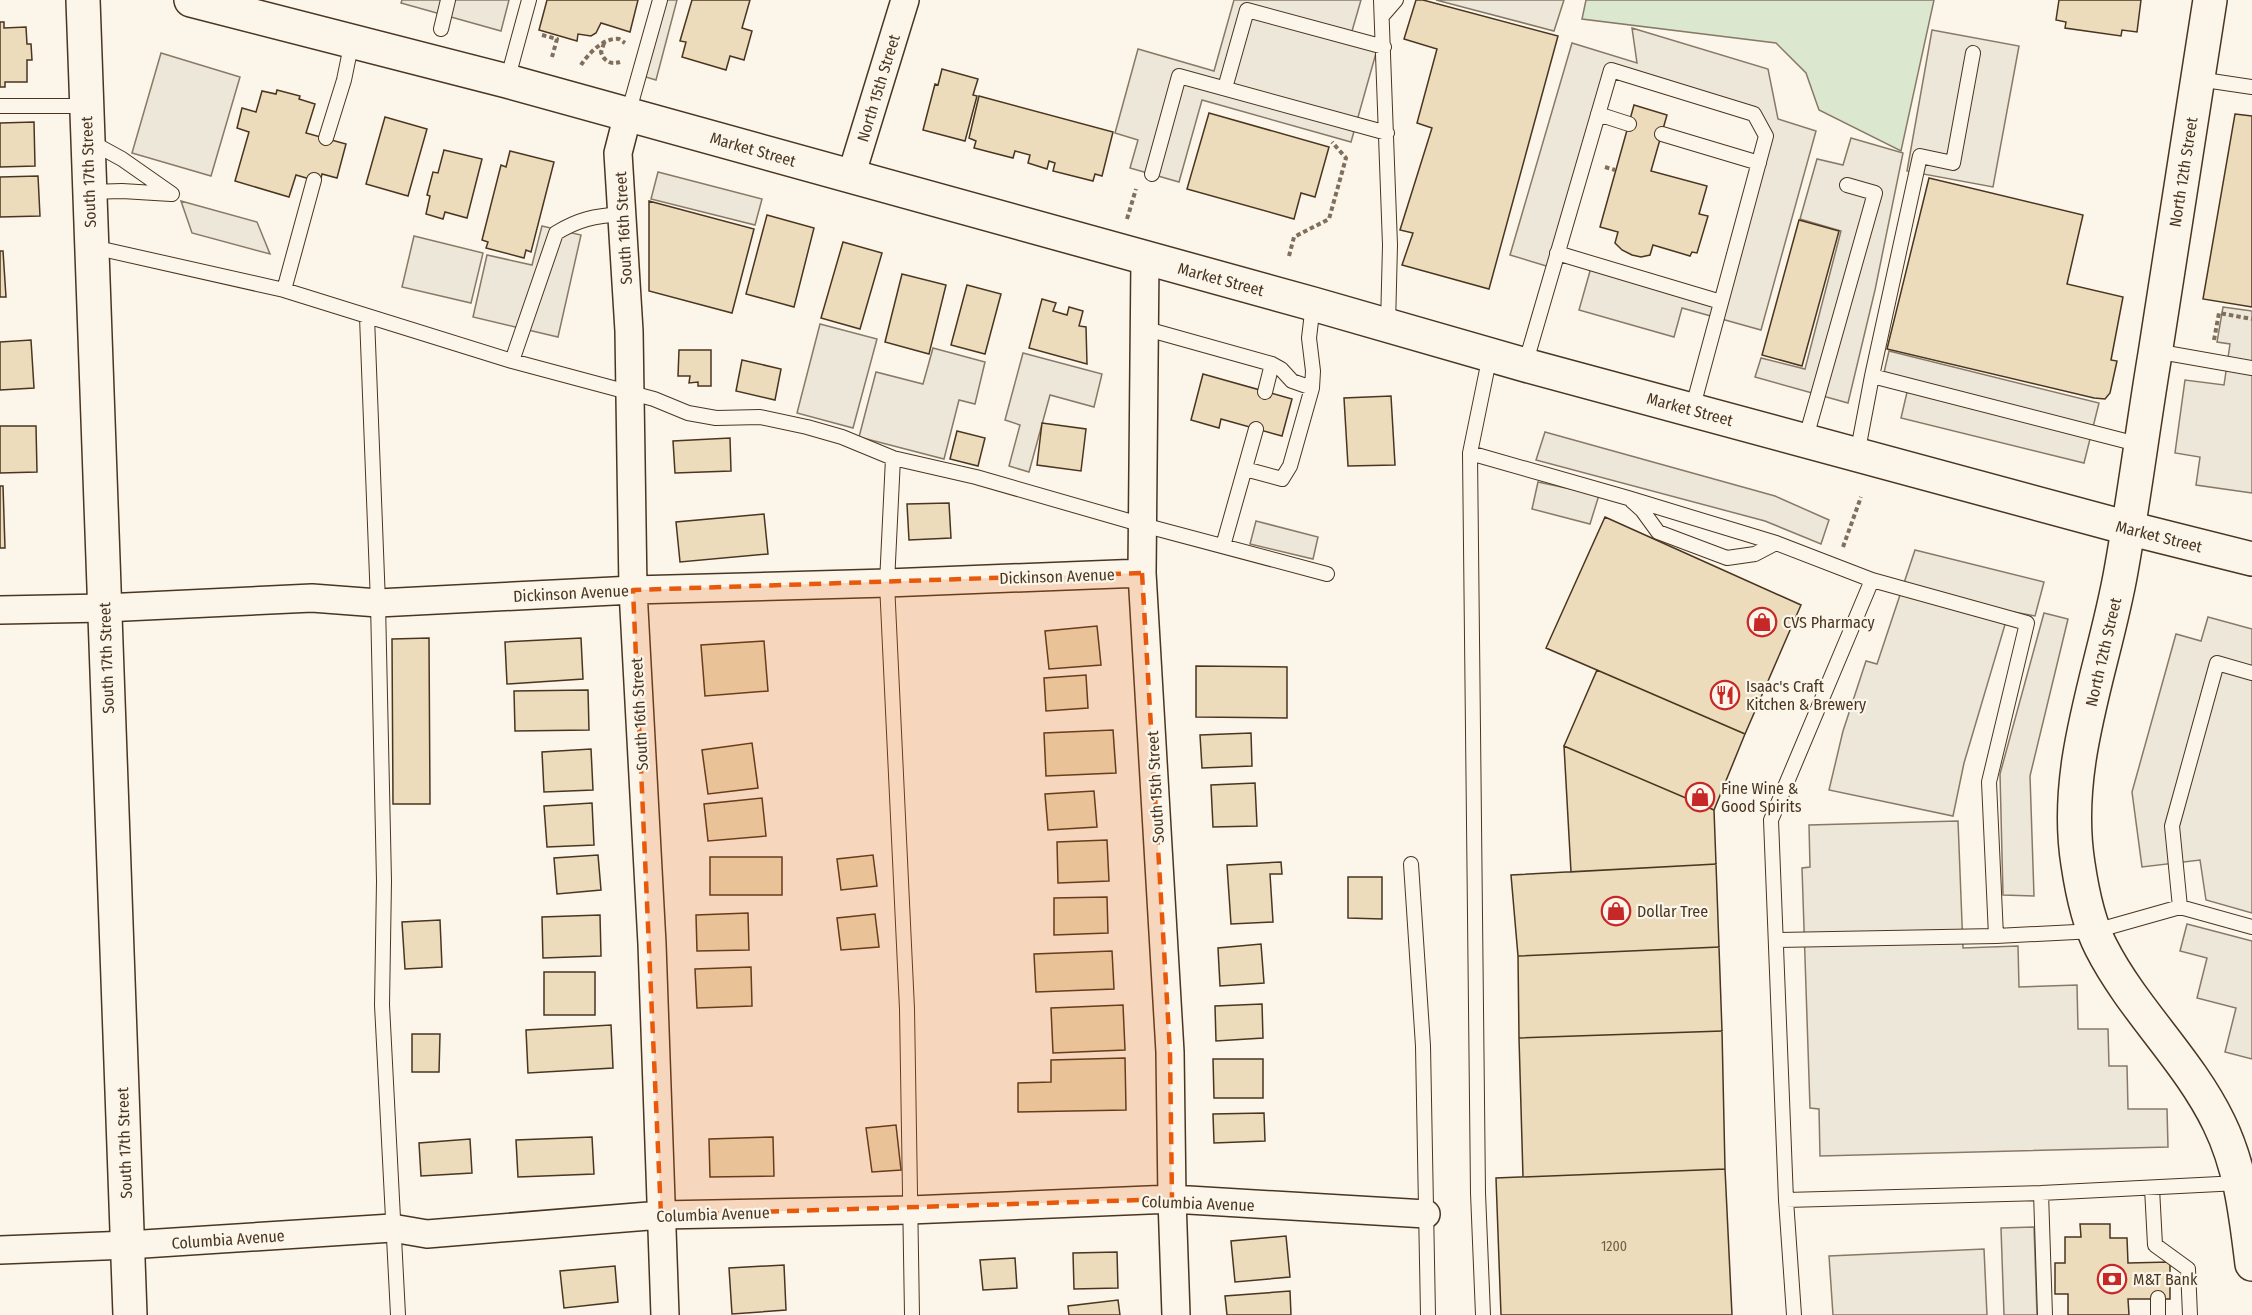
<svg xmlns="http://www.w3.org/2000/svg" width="2252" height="1315" font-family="'Fira Sans Condensed',sans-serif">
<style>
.green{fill:#dce7d0;stroke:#887966;stroke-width:1.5}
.parking{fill:#ede7d9;stroke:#887966;stroke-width:1.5}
.building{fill:#ecdcbc;stroke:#4a3520;stroke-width:1.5}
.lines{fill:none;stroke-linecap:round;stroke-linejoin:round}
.service-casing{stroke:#4a3520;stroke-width:16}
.minor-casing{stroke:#4a3520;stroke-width:30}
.tertiary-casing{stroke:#4a3520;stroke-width:36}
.secondary-casing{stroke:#4a3520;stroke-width:36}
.primary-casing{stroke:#4a3520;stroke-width:36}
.path{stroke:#7f6f5c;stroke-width:4;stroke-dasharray:4.5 3;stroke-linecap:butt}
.service{stroke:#fbf6e9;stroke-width:14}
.minor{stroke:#fbf6e9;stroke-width:27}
.tertiary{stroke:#fbf6e9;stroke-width:33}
.secondary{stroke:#fbf6e9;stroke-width:33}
.primary{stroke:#fbf6e9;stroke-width:33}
.marked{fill:#e8590c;fill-opacity:0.2;stroke:#e8590c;stroke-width:4.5;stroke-dasharray:12 8;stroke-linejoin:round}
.labels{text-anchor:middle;stroke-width:4.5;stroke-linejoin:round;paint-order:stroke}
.number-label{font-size:14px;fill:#725f47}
.street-label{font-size:16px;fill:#4a3520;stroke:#fbf6e9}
.poi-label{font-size:16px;fill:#4a3520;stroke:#fbf6e9;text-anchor:start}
</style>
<rect width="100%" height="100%" fill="#fbf6e9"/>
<path class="green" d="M1586 0H1934L1901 151 1819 110 1806 73 1776 43 1582 19Z"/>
<path class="parking" d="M402 0H509L501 31 401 3Z
M659 0H677L656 80 639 75Z
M1234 0H1361L1350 38 1378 46 1351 142 1202 100 1179 182 1130 168 1138 140 1115 133 1138 49 1214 71Z
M1436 0H1564L1554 31Z
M1632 28 1768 69 1778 119 1816 131 1761 330 1682 308 1674 337 1579 310 1592 264 1721 300 1767 137 1752 116 1612 74 1553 268 1510 255 1572 43 1637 63Z
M1932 30 2019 46 1993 187 1907 171Z
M161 53 240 77 211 176 132 153Z
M1851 138 1903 153 1875 290 1848 403 1755 377 1761 358 1805 369 1841 231 1800 219 1817 159 1843 165Z
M658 172 762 199 755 225 651 199Z
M181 201 257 222 270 254 192 233Z
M542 226 581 235 558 337 473 317 487 255 532 265Z
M414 236 483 253 471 303 402 287Z
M2223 307 2252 311V493L2196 485 2200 457 2175 453 2185 380 2224 385 2230 344 2217 342Z
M820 324 877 339 853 428 797 413Z
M933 348 985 362 975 404 959 400 944 459 859 437 876 372 923 384Z
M1889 351 2099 403 2084 463 1901 418 1908 388 1882 381Z
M1023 353 1102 374 1094 407 1050 395 1029 472 1009 466 1020 425 1005 420Z
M1545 432 1775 496 1829 520 1821 544 1765 521 1536 460Z
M1538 482 1599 495 1590 524 1532 509Z
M1256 521 1318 537 1313 559 1250 544Z
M1915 550 2044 582 2035 616 2009 611 1964 763 1953 816 1829 790 1843 731 1866 661 1877 664Z
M2044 613 2068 619 2030 776 2034 896 2003 895 2000 774Z
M2208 617 2252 629V913L2206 900 2200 860 2142 867 2132 792 2176 634 2201 641Z
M1958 821 1963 948 2018 946 2019 987 2077 985 2078 1029H2108L2109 1066H2127L2128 1109H2167L2168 1147 1820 1156 1819 1109 1810 1108 1802 868 1810 867 1809 825Z
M2187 924 2252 941V1059L2225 1052 2236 1008 2197 998 2207 958 2180 951Z
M2034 1227 2037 1315H2004L2001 1228Z
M1984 1249 1987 1315H1833L1829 1256Z"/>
<path class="building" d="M547 0H638L630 32 601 23 596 33 591 36 578 34 577 41 539 30Z
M692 0H750L742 28 752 31 744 60 730 56 726 70 682 57 686 42 680 41Z
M1416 0H1423L1558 36 1489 289 1402 265 1413 233 1400 230 1432 128 1417 123 1437 49 1404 39Z
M2059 0H2141L2137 32 2122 30 2121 36 2065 28 2066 22 2056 20Z
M0 22H4V28L26 27 27 44H31L32 60H27V82H5V87H0Z
M942 69 978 79 973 95 977 96 965 141 923 130 935 84 938 85Z
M277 90 300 96 299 99 315 104 306 133 346 144 337 178 322 174 320 182 296 175 289 197 235 181 249 132 237 128 242 108 256 112 262 91 276 94Z
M979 96 1113 132 1102 176 1095 174 1093 181 1053 171 1055 163 1049 161 1047 169 1028 163 1030 155 1015 151 1013 158 974 148 976 141 969 138Z
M1634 105 1667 115 1651 171 1707 186 1699 214 1708 216 1697 253 1692 252 1690 256 1653 245 1650 255 1641 257 1632 255 1622 250 1615 243 1618 232 1600 227Z
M1209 113 1329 147 1315 197 1301 193 1294 219 1187 189Z
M2235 114 2252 116V307L2203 299Z
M385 117 427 129 408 196 366 184Z
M34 122 35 166 0 167V123Z
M444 150 482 159 467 218 445 212 443 219 426 214 430 196 427 195 433 172 438 173Z
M510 151 554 162 531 252 526 250 524 258 486 248 488 242 482 240 501 165 506 167Z
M38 176 40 216 0 217V177Z
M1929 178 2083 215 2067 284 2123 297 2111 360 2117 361 2110 393 2105 399 2094 398 1887 349Z
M649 201 754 229 732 313 649 291Z
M767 215 814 228 794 307 746 294Z
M1799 220 1839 231 1802 366 1762 355Z
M843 242 882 253 860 329 821 318Z
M0 251H3L6 297H0Z
M902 274 946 285 929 354 885 342Z
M967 285 1001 294 985 354 951 345Z
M1042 299 1056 303 1053 311 1067 315 1069 307 1083 311 1079 326 1086 327 1087 364 1029 348Z
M31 340 34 388 0 390V342Z
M679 350H711V386H698V382L689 383 690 376H678Z
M742 360 781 369 775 400 736 391Z
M1203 374 1292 399 1282 436 1221 419 1219 428 1191 420Z
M1391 396 1395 465 1348 466 1344 398Z
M1042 423 1086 429 1081 471 1037 465Z
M0 426H36L37 472 0 473Z
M957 431 985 438 978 466 950 459Z
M730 438 731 471 675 473 673 441Z
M0 486H3L5 548H0Z
M949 503 951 538 909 540 907 504Z
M764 514 768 554 680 562 676 522Z
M1605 517 1801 605 1745 734 1546 648Z
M1097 626 1101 665 1049 669 1045 631Z
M429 638 430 804H393L392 639Z
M581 638 583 679 507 684 505 642Z
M764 641 768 691 705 696 701 645Z
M1196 666 1287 667V718L1196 717Z
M1597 670 1745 734 1714 810 1564 746Z
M1086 675 1088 708 1046 711 1044 678Z
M588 690 589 730 515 731 514 691Z
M1113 730 1116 773 1046 776 1044 733Z
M1251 733 1252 766 1202 768 1200 735Z
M752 743 758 788 708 794 702 750Z
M1564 746 1714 810 1716 864 1571 872Z
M591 749 593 790 544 792 542 752Z
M1255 783 1257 826 1213 827 1211 785Z
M1094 791 1097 827 1048 830 1045 794Z
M762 798 766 836 708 841 704 804Z
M592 803 594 845 547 847 544 806Z
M1107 840 1109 881 1058 883 1057 842Z
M598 855 601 890 557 894 554 858Z
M873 855 877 886 841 890 837 859Z
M710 857H782V895H710Z
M1281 862 1282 874H1270L1273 922 1231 924 1227 865Z
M1716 864 1719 947 1518 956 1511 875Z
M1348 877H1382V919L1348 918Z
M1107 897 1108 933 1054 935V898Z
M748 913 749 950 697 951 696 915Z
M875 914 879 947 841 950 837 918Z
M600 915 601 956 543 958 542 917Z
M440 920 442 967 405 969 402 922Z
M1261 944 1264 983 1220 986 1218 948Z
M1719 947 1722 1031 1519 1038 1518 956Z
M1112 951 1114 989 1036 992 1034 954Z
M751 967 752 1006 697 1008 695 969Z
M544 972H595V1015H544Z
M1262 1004 1263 1038 1216 1041 1215 1006Z
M1123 1005 1125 1050 1053 1053 1051 1008Z
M611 1025 613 1068 528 1073 526 1030Z
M1722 1031 1725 1169 1523 1177 1519 1038Z
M412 1034H440L439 1072H412Z
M1125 1058 1126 1110 1018 1112V1083L1051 1082V1060Z
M1213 1059H1263V1098H1214Z
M1264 1113 1265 1141 1214 1143 1213 1114Z
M896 1125 901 1170 872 1172 866 1128Z
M592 1137 594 1174 518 1177 516 1140Z
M773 1137 774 1176 710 1177 709 1139Z
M470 1139 472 1173 421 1176 419 1143Z
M1725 1169 1732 1315H1501L1496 1178Z
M2080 1224H2110V1238H2127L2128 1263 2170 1262V1299H2128L2129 1315H2068V1294H2055V1263H2065V1237H2081Z
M1286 1236 1290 1277 1235 1282 1231 1241Z
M1117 1252 1118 1288 1074 1289 1073 1253Z
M1015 1258 1017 1288 983 1290 980 1260Z
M784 1265 786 1310 732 1314 729 1268Z
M615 1266 618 1302 564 1308 560 1271Z
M1290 1291 1291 1315H1227L1225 1296Z
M1118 1300 1120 1315H1069L1068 1306Z"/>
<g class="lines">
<g class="service-casing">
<path id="service" d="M1381 0 1390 245 1388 325
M1383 15 1396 0
M441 29 448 0
M2198 79 2252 87
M507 81 529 0
M1225 88 1247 10 1384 47
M0 106H86
M628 114 660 0
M1598 114 1629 124
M1662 134 1759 163
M326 138 344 80 352 41
M91 142 122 159 172 194
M1152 174 1179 76 1387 133
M89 192 122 191 171 194
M93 247 284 290 512 361 654 399 688 413 716 418 760 417 807 427 842 437 893 458 976 477 1143 525 1327 574
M1557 253 1721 302
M284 290 314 180
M367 317 378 603 384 881 382 1005 398 1315
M1143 328 1272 364 1281 369 1292 381 1312 388
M2155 351 2252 368
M1490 355 1470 453 1628 498 1776 543 1872 580 1771 820 1786 1200 1794 1315
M512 361 556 233C579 219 595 216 621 214
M1525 365 1611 70 1754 114 1766 136 1692 410
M1872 376 2141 445
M1265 392 1272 364
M1805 441 1875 193 1847 185
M1470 453 1478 1193 1483 1315
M1857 455 1872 376 1920 156 1953 163 1973 53
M893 458 887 583 907 1009 912 1315
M1245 469 1282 479 1290 466 1312 388 1313 371 1309 338 1313 304
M1632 501 1642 510 1658 532 1727 558 1755 554 1776 543
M1223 546 1256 429
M1872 580 2027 623 1989 782 1996 936
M2252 673 2217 663 2172 826 2180 907 2252 927
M1411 864 1423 1046 1428 1315
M1776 940 1996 936 2095 931 2180 907
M2152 1188 2155 1245 2188 1269 2190 1315
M2041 1193 2045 1315
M1786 1200 2041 1193 2239 1183
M2158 1298V1315"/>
</g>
<g class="minor-casing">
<path id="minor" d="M628 114 618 153 629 331 633 590 652 944 665 1315
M851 176 905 0
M1145 259 1142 573 1170 1052 1172 1199 1176 1315
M0 610 104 608 312 598 378 603 633 590 887 583 1142 573
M0 1250 128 1245 392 1228 427 1234 661 1215 910 1210 1172 1199 1426 1214"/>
</g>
<g class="tertiary-casing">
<path id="tertiary" d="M83 0 130 1315"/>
</g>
<g class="secondary-casing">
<path id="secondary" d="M2210 0C2192 118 2173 236 2155 354 2143 426 2134 499 2121 571 2104 668 2062 764 2078 864 2082 891 2088 922 2101 947 2133 1010 2188 1059 2219 1123 2241 1168 2246 1215 2252 1264"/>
</g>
<g class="primary-casing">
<path id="primary" d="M191 0 507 81 1313 304 1525 365 2128 528 2252 559"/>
</g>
<path class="path" d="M542 35 557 39 552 57
M604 43 601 52C604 61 610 65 620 62
M581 65C589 53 604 37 619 39L625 43
M1605 167 1615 170
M1127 219 1136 189
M1289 256 1294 237 1329 219 1346 158 1332 142
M2214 340 2219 313 2252 319
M1843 547 1861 497"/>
<use href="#service" class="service"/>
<use href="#minor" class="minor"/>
<use href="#tertiary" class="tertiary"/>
<use href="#secondary" class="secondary"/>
<use href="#primary" class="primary"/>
</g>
<path class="marked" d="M1142 573 1170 1052 1172 1199 661 1215 633 590Z"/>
<defs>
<g id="shop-ring" transform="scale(1.5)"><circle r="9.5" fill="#fbf6e9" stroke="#c62828" stroke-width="1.5"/><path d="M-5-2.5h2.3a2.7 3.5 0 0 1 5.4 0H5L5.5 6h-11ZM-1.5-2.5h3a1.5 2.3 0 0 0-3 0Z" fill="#c62828"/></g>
<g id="restaurant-ring" transform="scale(1.5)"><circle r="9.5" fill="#fbf6e9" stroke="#c62828" stroke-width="1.5"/><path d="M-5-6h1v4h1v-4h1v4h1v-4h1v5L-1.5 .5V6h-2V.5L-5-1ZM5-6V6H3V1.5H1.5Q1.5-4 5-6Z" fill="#c62828"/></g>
<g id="bank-ring" transform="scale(1.5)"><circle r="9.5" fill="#fbf6e9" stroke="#c62828" stroke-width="1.5"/><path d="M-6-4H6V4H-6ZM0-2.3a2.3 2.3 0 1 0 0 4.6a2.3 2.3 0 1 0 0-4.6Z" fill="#c62828"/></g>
</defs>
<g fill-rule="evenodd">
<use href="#shop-ring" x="1762" y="622"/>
<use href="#restaurant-ring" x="1725" y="695"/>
<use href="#shop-ring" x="1700" y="797"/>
<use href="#shop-ring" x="1616" y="911"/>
<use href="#bank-ring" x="2112" y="1279"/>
</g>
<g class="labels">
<g class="number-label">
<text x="1614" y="1251">1200</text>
</g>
<g class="street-label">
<text transform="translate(878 88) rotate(-73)" y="6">North 15th Street</text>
<text transform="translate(753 149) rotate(16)" y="6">Market Street</text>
<text transform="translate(88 172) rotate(-92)" y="6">South 17th Street</text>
<text transform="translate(2183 172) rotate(-81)" y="6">North 12th Street</text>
<text transform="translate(623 228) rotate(-93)" y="6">South 16th Street</text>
<text transform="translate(1221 279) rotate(15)" y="6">Market Street</text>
<text transform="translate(1690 409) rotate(15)" y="6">Market Street</text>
<text transform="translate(2159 536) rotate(14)" y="6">Market Street</text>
<text transform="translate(1057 576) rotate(-2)" y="6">Dickinson Avenue</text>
<text transform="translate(571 593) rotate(-3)" y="6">Dickinson Avenue</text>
<text transform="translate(2103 652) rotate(-77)" y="6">North 12th Street</text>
<text transform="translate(106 658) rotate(-92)" y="6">South 17th Street</text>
<text transform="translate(639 714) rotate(-93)" y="6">South 16th Street</text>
<text transform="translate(1155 787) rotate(-93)" y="6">South 15th Street</text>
<text transform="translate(124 1143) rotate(-92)" y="6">South 17th Street</text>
<text transform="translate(1198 1203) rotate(2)" y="6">Columbia Avenue</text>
<text transform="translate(713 1214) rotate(-2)" y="6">Columbia Avenue</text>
<text transform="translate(228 1239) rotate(-4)" y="6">Columbia Avenue</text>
</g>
<g class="poi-label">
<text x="1783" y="628">CVS Pharmacy</text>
<text x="1746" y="692">Isaac's Craft<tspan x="1746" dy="18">Kitchen &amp; Brewery</tspan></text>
<text x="1721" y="794">Fine Wine &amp;<tspan x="1721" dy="18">Good Spirits</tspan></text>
<text x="1637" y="917">Dollar Tree</text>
<text x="2133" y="1285">M&amp;T Bank</text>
</g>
</g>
</svg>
